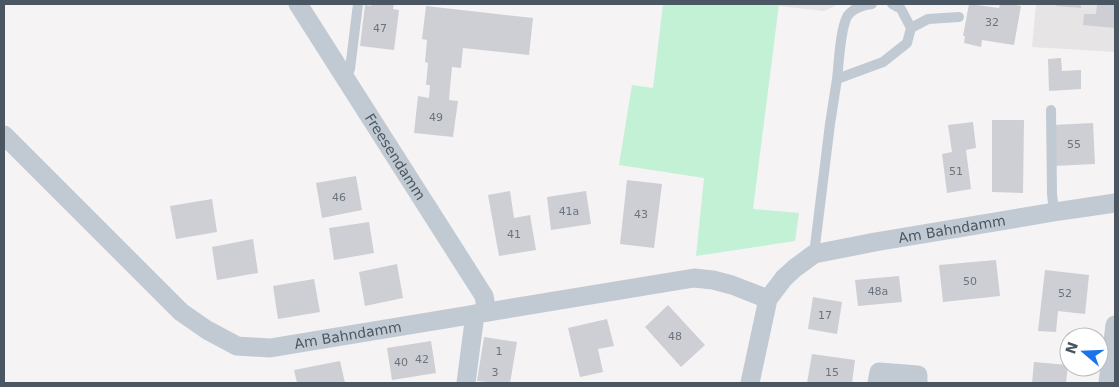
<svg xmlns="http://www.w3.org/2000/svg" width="1119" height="387" font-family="'DejaVu Sans',sans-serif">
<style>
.education{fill:#e6e4e5}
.green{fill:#c3f1d5}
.building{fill:#cdcfd5}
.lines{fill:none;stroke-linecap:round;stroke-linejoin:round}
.lane{stroke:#c1cad2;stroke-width:10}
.street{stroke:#c1cad2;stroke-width:19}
.labels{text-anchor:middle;stroke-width:4;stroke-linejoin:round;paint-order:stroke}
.number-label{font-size:11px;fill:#6b747e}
.street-label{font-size:14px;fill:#4a5661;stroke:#fff}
</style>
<rect width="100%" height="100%" fill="#f5f3f3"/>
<path class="education" d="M779 4H839L824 11 779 6Z
M1036 4H1115V52L1032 47Z"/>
<path class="green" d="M663 4H779L753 209 799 213 795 241 696 256 704 178 619 165 632 85 653 88Z"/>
<path class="building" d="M371 4H394L393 9 399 10 394 50 360 46 365 5 371 6Z
M969 4 999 8 1000 4H1011L1021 6 1014 45 982 40 981 47 964 43 965 36H963Z
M1057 4H1081V8L1056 6Z
M1097 4H1115V28L1083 25 1084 14H1096Z
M426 6 533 18 529 55 463 48 461 68 452 67 450 88 449 100 458 101 453 137 414 133 418 96 429 98 430 85H426L428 63 425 62 427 40 422 39Z
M1061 58 1062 71 1081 70V89L1049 91 1048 59Z
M992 120H1024L1023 193 992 192Z
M973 122 976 148 966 150 971 189 947 193 942 154 952 152 948 125Z
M1093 123 1095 164 1053 166 1052 125Z
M356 176 362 210 322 218 316 183Z
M627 180 662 184 654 248 620 244Z
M510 191 514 218 530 215 536 250 499 256 488 195Z
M586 191 591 224 551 230 547 197Z
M212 199 217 232 176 239 170 206Z
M369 222 374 253 334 260 329 228Z
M253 239 258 273 217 280 212 247Z
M996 260 1000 296 943 302 939 265Z
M397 264 403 298 365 306 359 272Z
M1045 270 1089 275 1085 314 1058 311 1056 332 1038 331Z
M899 276 902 302 858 306 855 280Z
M314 279 320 312 278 319 273 286Z
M813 297 842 302 837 334 808 329Z
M668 305 705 345 681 367 645 327Z
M607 319 614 346 598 349 603 372 580 377 568 328Z
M484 337 517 342 510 383H496L477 381Z
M431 341 436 373 392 380 387 348Z
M812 354 855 360 852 383H807Z
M340 361 345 383H297L294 370Z
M1034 362 1068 365 1066 383H1032Z"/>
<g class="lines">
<path class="lane" d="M872 4C864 5 855 8 850 13 840 21 839 65 837 79L883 62 907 43 911 28 901 9 892 4
M911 28 928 19 959 17
M346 79 350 69 358 4
M1051 110 1052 194 1054 212
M814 254 830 124 837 79"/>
<g class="street">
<path id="s1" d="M298 4 484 296 487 312"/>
<path id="s2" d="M4 135 181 312 207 330 237 346 270 348 694 278 713 280 732 285 768 299"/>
<path d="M466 383 475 314"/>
<path id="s3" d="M750 383 768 299 784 278 795 268 814 254 875 242 1054 212 1115 203"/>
<path d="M877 383 879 372 918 375V383"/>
<path d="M1108 383 1115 325"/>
</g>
</g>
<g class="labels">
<g class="number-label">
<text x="992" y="26">32</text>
<text x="380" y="32">47</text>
<text x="436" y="121">49</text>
<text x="1074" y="148">55</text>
<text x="956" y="175">51</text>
<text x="339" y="201">46</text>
<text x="569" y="215">41a</text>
<text x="641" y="218">43</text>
<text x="514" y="238">41</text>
<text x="970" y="285">50</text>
<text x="878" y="295">48a</text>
<text x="1065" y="297">52</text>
<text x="825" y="319">17</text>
<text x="675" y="340">48</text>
<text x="499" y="355">1</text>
<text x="422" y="363">42</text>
<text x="401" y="366">40</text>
<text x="495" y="376">3</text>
<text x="832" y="376">15</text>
</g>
<g class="street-label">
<text dy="5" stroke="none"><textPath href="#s1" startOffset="181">Freesendamm</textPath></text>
<text dy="5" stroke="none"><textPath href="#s3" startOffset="291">Am Bahndamm</textPath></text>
<text dy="5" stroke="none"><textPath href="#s2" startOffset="428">Am Bahndamm</textPath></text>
</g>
</g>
<rect width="1119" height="387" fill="none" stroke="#4a5661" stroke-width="10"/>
<g transform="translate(1084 352) rotate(289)"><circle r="24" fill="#ffffff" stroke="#b7bbc0"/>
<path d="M0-4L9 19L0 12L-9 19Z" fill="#1a73e8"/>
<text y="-8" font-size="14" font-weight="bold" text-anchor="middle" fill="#4a5661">N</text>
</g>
</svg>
